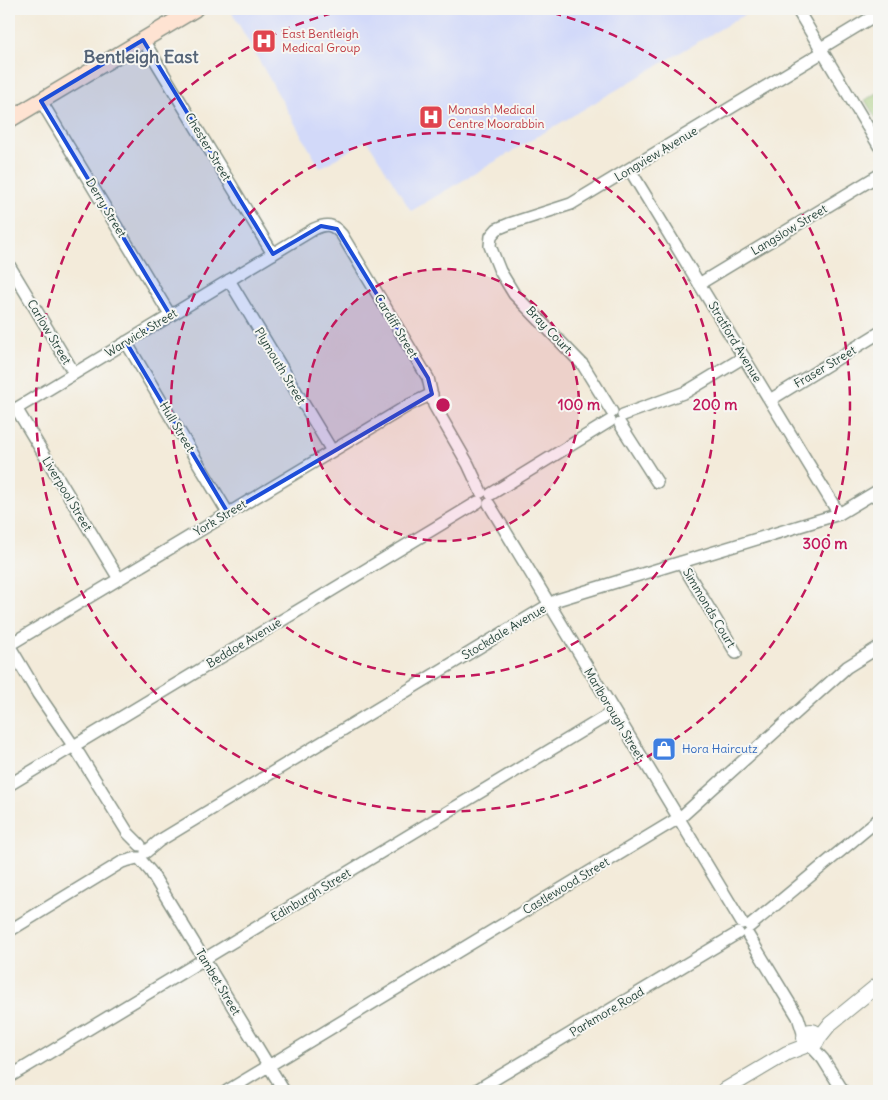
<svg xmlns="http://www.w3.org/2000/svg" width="888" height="1100" font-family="Delius,sans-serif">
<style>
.built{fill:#d2d9f9}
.green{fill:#9ec672;stroke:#5e8253}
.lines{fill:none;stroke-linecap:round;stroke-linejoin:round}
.minor-casing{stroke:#899487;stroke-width:14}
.tertiary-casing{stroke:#899487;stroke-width:16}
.secondary-casing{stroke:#899487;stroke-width:18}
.minor{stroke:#fff;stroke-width:11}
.tertiary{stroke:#fff;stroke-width:14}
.secondary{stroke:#fee3d2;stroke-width:15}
.marked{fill:#1d4ed8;fill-opacity:0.2;stroke:#1d4ed8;stroke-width:4;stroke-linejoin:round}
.ring{fill:none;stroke:#c2185b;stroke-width:2.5;stroke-dasharray:9 6}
.labels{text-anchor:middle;stroke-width:4;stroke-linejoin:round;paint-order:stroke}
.health-label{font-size:12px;fill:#be3a42;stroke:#f6f6f2;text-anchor:start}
.street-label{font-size:12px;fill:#1f3d34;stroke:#f6f6f2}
.shop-label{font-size:12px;fill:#366cbe;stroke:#f6f6f2;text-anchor:start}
.district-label{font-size:18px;font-weight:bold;fill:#556477;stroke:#f6f6f2}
.centre{fill:#c2185b;stroke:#f6f6f2;stroke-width:2.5}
.ring-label{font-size:15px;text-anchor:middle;font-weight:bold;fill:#c2185b;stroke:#f6f6f2;stroke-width:4;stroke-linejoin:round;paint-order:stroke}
</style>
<rect width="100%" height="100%" fill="#f6f6f2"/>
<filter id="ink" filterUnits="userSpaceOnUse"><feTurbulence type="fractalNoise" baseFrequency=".02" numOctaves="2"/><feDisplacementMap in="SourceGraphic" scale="10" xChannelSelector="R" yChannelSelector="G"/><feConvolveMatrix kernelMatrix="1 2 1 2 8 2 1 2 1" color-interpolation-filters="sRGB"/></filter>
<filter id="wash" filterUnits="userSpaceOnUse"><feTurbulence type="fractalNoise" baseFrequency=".0096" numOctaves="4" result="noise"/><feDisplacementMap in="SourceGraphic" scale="20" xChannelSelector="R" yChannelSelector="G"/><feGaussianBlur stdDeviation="1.12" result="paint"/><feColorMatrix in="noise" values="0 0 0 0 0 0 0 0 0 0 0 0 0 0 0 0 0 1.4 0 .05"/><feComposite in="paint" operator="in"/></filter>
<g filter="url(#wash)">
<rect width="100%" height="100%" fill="#f3ebda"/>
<path class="built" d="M230 9H754L411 211 367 140 320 168Z"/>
<path class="green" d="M879 92V124L865 100Z"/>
</g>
<g filter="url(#ink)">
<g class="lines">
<g class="minor-casing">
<path id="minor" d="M797 9 879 146
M143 40 273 254
M821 48 879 13
M41 101 170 315
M630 170 839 514
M9 265 74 373
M229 280 332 451
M699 284 879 175
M126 342 228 513
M770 400 879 333
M16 408 119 579
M612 412 583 365 514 294 500 271 490 246 491 236 497 229 509 224 571 204 823 52
M9 413 314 229C327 223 333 224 342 235L428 378 434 405 468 464 481 492
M623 415 686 392 744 357
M620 424 657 482
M491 494 610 421
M489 504 742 923
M681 562 736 653
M9 645 409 405 432 394
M9 645 38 694 79 754 128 833 140 845
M9 785 478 502
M146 852 159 841 557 600 839 514 879 490
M139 858 151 872 284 1091
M750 926 879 819
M9 931 122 862 137 858
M748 935 798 1017 804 1036
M810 1045 823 1059 843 1091
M9 1077 613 712
M227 1091 682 816 847 667 879 647
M475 1091 738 933"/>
</g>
<g class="tertiary-casing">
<path id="tertiary" d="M804 1038a7 7 0 1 1 14 0a7 7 0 1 1-14 0Z
M818 1039 830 1024 879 984
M723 1091 787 1053 808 1045"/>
</g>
<g class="secondary-casing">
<path id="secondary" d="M9 120 195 9"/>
</g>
<use href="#minor" class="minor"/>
<use href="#tertiary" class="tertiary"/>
<use href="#secondary" class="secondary"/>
</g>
</g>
<path class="marked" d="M143 40 273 254 321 226 337 229 428 378 432 394 228 513 126 342 170 315 41 101Z"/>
<circle cx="443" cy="405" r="136" fill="#c2185b" fill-opacity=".12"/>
<g class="ring">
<circle cx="443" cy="405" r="136"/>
<circle cx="443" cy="405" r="272"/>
<path d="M538 9A407 407 0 1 1 348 9"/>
</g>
<defs>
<g id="hospital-square" transform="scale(1.25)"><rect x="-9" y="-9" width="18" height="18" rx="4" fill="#e0444e" stroke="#f6f6f2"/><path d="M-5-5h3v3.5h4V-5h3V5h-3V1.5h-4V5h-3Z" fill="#fff"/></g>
<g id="shop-square" transform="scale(1.25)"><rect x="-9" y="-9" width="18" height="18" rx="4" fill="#3f7fe0" stroke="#f6f6f2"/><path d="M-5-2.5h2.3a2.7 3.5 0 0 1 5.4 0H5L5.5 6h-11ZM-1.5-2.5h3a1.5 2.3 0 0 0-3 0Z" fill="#fff"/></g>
</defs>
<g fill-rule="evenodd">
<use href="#hospital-square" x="264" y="41"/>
<use href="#hospital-square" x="431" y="117"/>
<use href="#shop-square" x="664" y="749"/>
</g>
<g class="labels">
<g class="health-label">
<text x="282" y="38">East Bentleigh<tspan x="282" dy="14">Medical Group</tspan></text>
<text x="448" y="114">Monash Medical<tspan x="448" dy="14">Centre Moorabbin</tspan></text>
</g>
<g class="street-label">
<text transform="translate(208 147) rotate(59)" y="4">Chester Street</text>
<text transform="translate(656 154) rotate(-31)" y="4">Longview Avenue</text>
<text transform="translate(106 208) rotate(59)" y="4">Derry Street</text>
<text transform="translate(789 230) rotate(-31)" y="4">Langslow Street</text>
<text transform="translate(396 326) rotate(59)" y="4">Cardiff Street</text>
<text transform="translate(549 330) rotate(46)" y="4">Bray Court</text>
<text transform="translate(49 332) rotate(59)" y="4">Carlow Street</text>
<text transform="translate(141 333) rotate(-31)" y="4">Warwick Street</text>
<text transform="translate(735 342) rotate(59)" y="4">Stratford Avenue</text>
<text transform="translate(280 366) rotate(59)" y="4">Plymouth Street</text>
<text transform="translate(825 367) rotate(-31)" y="4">Fraser Street</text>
<text transform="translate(177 427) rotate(59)" y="4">Hull Street</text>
<text transform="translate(67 494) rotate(59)" y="4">Liverpool Street</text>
<text transform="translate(220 518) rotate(-31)" y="4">York Street</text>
<text transform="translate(709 608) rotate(59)" y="4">Simmonds Court</text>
<text transform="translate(504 632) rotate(-31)" y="4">Stockdale Avenue</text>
<text transform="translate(244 643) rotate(-31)" y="4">Beddoe Avenue</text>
<text transform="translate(614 714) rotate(59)" y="4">Marlborough Street</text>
<text transform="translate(566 886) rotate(-31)" y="4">Castlewood Street</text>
<text transform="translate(311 895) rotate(-31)" y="4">Edinburgh Street</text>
<text transform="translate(218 982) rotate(59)" y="4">Tambet Street</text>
<text transform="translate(607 1012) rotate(-31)" y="4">Parkmore Road</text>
</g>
<g class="shop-label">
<text x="682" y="753">Hora Haircutz</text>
</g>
<g class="district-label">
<text x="141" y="63">Bentleigh East</text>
</g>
</g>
<circle cx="443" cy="405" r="8" class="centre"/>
<g class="ring-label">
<text x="579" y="410">100 m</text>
<text x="715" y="410">200 m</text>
<text x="825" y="549">300 m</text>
</g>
<rect width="888" height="1100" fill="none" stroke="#f6f6f2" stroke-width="30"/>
</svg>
